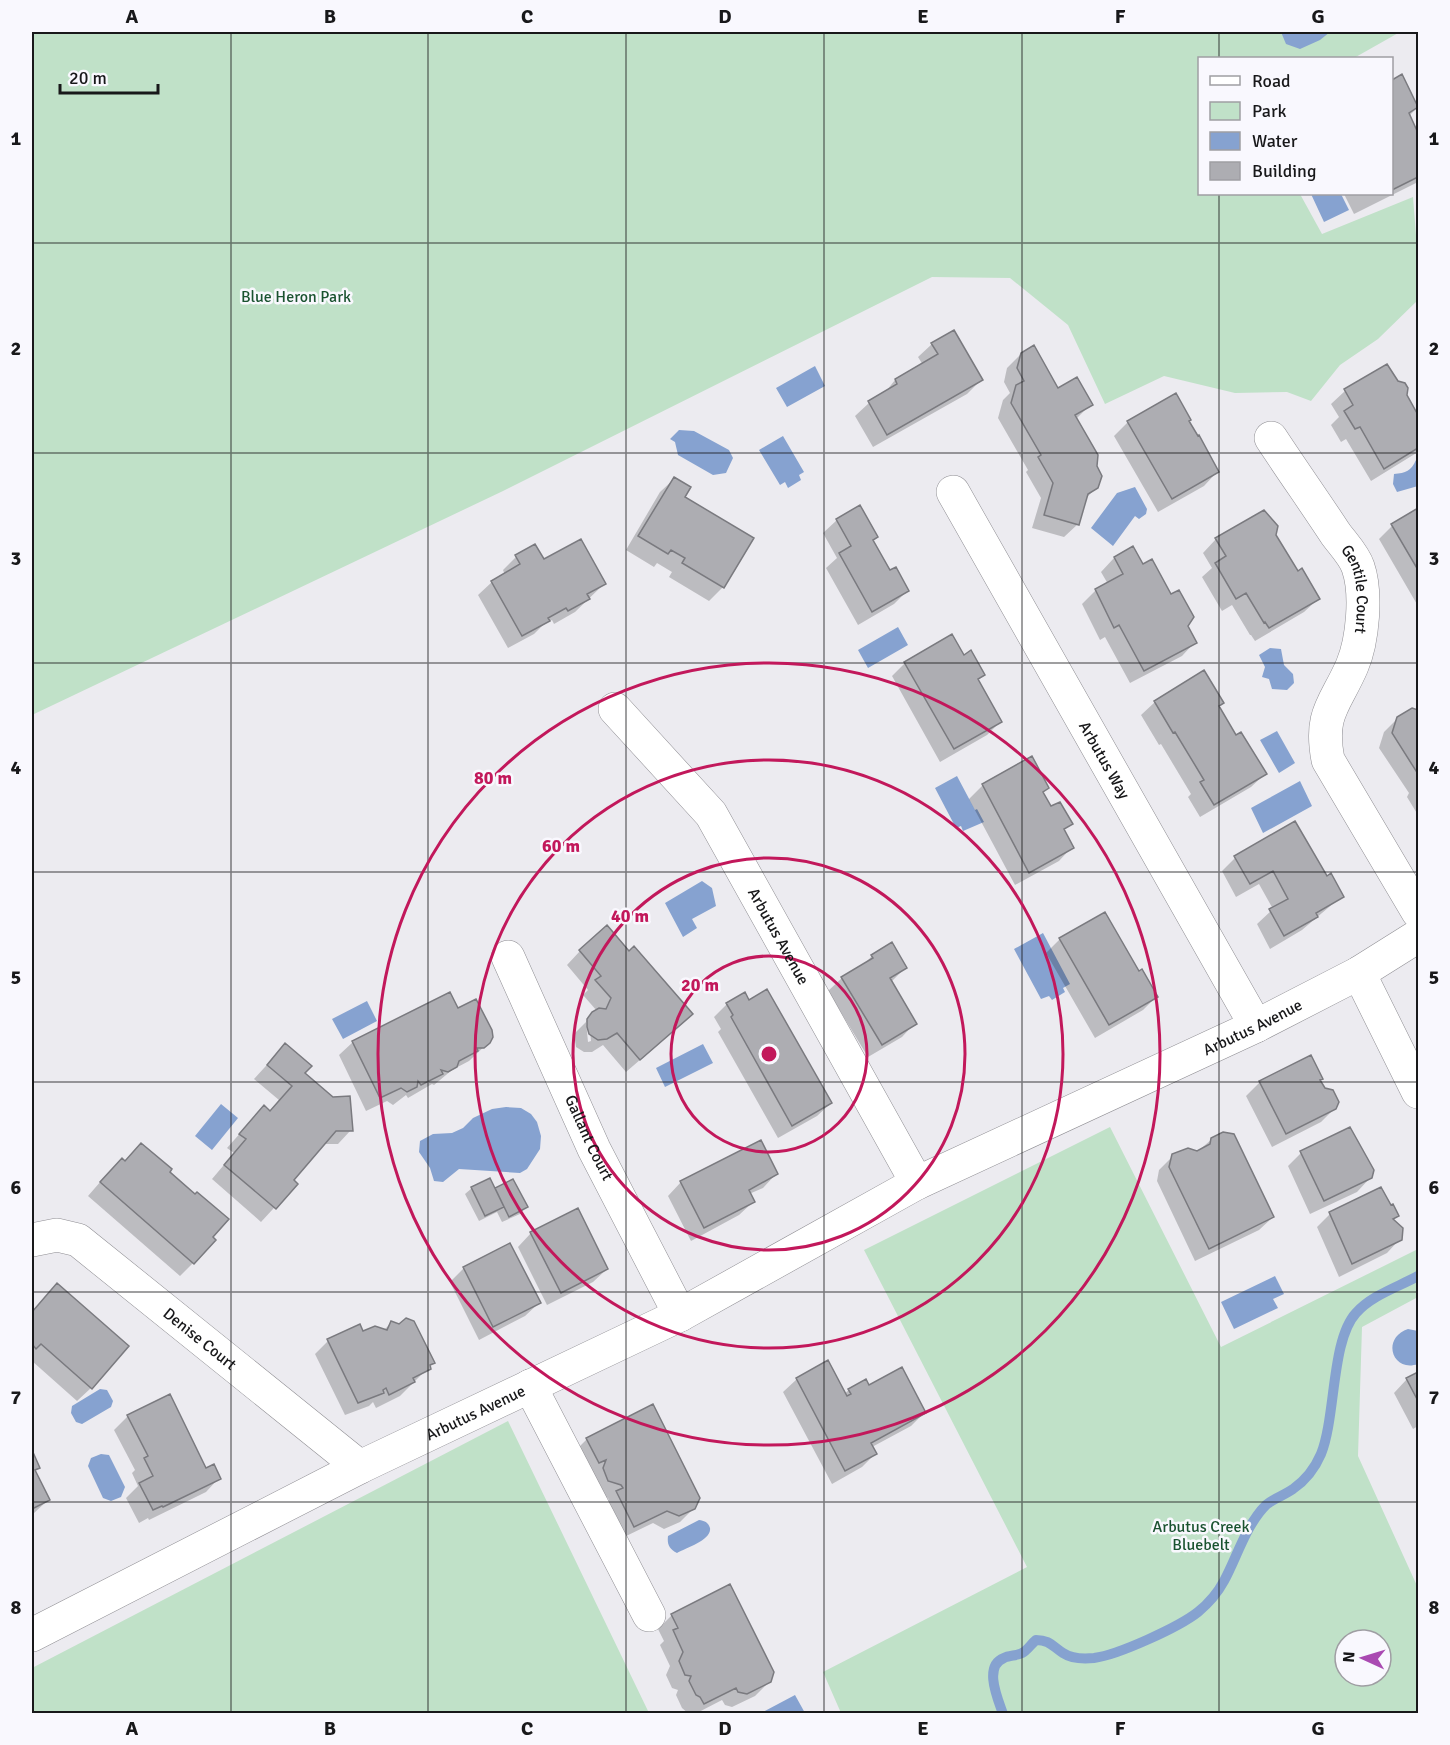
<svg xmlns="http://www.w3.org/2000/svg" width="1450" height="1745" font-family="Signika,sans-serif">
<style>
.green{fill:#c0e1c8;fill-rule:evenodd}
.water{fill:#86a2d0}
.shadow{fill:#0003;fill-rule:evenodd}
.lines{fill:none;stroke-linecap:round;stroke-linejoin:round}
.stream{stroke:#86a2d0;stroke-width:10}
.building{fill:#adadb2;stroke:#7a7a7f;stroke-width:1.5}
.minor-casing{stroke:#8f8e93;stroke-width:34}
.minor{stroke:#fff;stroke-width:33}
.grid{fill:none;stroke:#18181a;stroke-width:1.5;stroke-opacity:0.55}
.ring{fill:none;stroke:#c2185b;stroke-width:3}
.labels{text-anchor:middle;stroke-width:5;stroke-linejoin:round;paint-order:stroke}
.park-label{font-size:16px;fill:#1a5330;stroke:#f9f8fe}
.street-label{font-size:16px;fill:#18181a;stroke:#f9f8fe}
.centre{fill:#c2185b;stroke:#f9f8fe;stroke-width:3}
.ring-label{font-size:18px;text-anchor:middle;font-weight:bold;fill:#c2185b;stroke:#f9f8fe;stroke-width:5;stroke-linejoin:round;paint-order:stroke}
.neatline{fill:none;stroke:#18181a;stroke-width:2}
.grid-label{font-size:20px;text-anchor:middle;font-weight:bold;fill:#18181a}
</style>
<rect width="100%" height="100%" fill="#ecebf0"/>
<path class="green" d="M32 32H1400L1354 58H1200V194H1300L1322 234 1413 197 1418 260V300L1378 339 1340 365 1311 401 1287 392 1235 393 1164 376 1105 404 1068 325 1010 278 932 277 503 491 32 715Z
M1110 1127 1221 1347 1418 1249V1297L1362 1327 1358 1456 1418 1588V1713H841L823 1672 1027 1567 864 1250ZM1345 1640H1381V1676H1345Z
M508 1421 649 1713H32V1668Z"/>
<path class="water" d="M1281 32H1330L1320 40 1300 49 1286 44Z
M1311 194H1341L1349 210 1324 222Z
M815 366 825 386 787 407 776 388Z
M679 430 694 431 729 450 733 458 726 473 713 475 678 455 675 442 670 439Z
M783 436 804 472 799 475 801 480 788 488 785 482 780 485 759 450Z
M1416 460 1418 461V486L1397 492 1393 484 1394 474C1406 473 1411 471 1416 460Z
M1135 487 1147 509 1146 514 1139 519 1135 516 1113 546 1091 528 1117 493Z
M898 627 908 645 868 668 858 650Z
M1270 648 1281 649 1284 665 1293 674 1294 683 1287 690 1272 689 1269 679 1262 677 1265 667 1259 655Z
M1277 731 1295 763 1279 773 1260 740Z
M957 776 975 810 977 809 984 822 963 831 961 826 956 828 935 788Z
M1300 781 1312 806 1263 833 1251 808Z
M702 881 712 888 716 906 692 919 697 928 683 937 665 903Z
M1043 933 1070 984 1063 988 1065 992 1052 1000 1049 996 1041 999 1014 949Z
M367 1001 377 1021 343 1039 332 1019Z
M703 1044 713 1063 665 1087 656 1068Z
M221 1104 238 1118 212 1150 195 1136Z
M506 1107 521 1108 531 1114 537 1122 541 1136 540 1149 527 1169 520 1173 459 1169 443 1182 434 1181 430 1168 419 1152 420 1141 433 1134 452 1133 463 1128 473 1118 492 1109Z
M1275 1276 1284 1294 1273 1299 1278 1308 1234 1329 1221 1302Z
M1408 1329 1418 1331V1364C1392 1373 1381 1338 1408 1329Z
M100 1389 107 1390 113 1401 111 1407 82 1424 76 1422 71 1413 72 1406Z
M101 1454 109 1455 125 1487 121 1497 111 1501 103 1498 88 1466 91 1458Z
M699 1520C705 1521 708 1522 710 1528 712 1540 686 1548 677 1553 669 1549 667 1544 668 1536Z
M795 1695 805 1713H761Z"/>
<path class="shadow" d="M1402 76 1417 108 1409 116 1418 136V182L1354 214 1344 194H1392V81Z
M932 344 981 380 967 394 873 447 855 416 869 403 883 395 895 380 923 365 918 357Z
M1021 354 1057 390 1091 404 1076 419 1097 487 1085 499 1078 524 1064 537 1032 528 1041 498 1026 472 1028 470 998 418 1003 400 1010 393 1004 382 1007 368Z
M1387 366 1418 418V452L1371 481 1346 439 1341 442 1331 425 1339 417 1331 404 1345 391Z
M1128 422H1188L1217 472 1204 486 1158 512 1114 436Z
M674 479 723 587 709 601 669 577 672 572 657 563 654 567 626 550 660 492Z
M1418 510V606L1379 539 1392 526Z
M837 520 872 541 889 572 907 591 894 604 858 625 826 568 837 558 823 533Z
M1275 535 1297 573 1318 599 1304 612 1255 641 1251 635H1250L1232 605 1222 611 1202 577 1212 568 1203 553 1216 539Z
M1133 548 1142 566 1186 626 1195 642 1182 656 1130 683 1105 637 1100 640 1082 604 1096 590 1108 584 1101 572 1114 558Z
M516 557 543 561 604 584 575 612 554 624 552 620 544 624 534 634 508 648 478 595 492 582 505 575 503 570Z
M963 657 984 675 977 681 1000 722 987 735 940 762 892 676 905 663Z
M1155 702 1218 707 1236 737 1265 774 1251 787 1200 817 1188 797 1191 794 1161 744 1159 745 1141 715Z
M1412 710 1418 712V815L1407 797 1409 793 1379 748 1384 732 1398 718Z
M1031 759 1047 788 1042 793 1050 808 1071 824 1063 831 1072 847 1059 861 1015 885 969 799 983 785Z
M1235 858 1326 878 1342 896 1302 930 1270 949 1257 924 1273 909 1259 884 1236 897 1222 871Z
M1104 914 1138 973 1156 997 1143 1010 1095 1038 1046 953 1060 939Z
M580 951 678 1027 626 1072 603 1045 592 1052H584L576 1047 574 1034 597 1011 583 995 588 990 567 965ZM586 1021H589L591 1041 588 1042Z
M872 956 905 968 892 981 915 1023 902 1037 868 1057 828 991 842 978 863 965Z
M727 1004 831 1103 817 1116 778 1138 718 1032 721 1029 714 1017Z
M458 1010 489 1042 469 1061 452 1070 434 1085 432 1084 408 1098 406 1095 393 1105 387 1101 366 1111 339 1055 353 1042Z
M285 1045 303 1073 351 1130 338 1144H323L292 1180 296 1184 261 1222 212 1179 234 1153 227 1148 251 1121 269 1112 279 1100 254 1079Z
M1319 1080 1335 1108 1321 1122 1272 1147 1246 1096 1260 1082Z
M1212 1139 1273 1217 1259 1230 1195 1261 1157 1181 1159 1170 1173 1156 1197 1152Z
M141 1145 168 1172 211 1238 193 1263 180 1276 88 1196 108 1173 124 1162Z
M1301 1153 1370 1178 1357 1192 1310 1214 1288 1166Z
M776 1174 763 1188 749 1194 753 1202 739 1215 691 1241 668 1196 681 1182Z
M513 1181 526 1207 520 1214 502 1222 497 1212 479 1221 465 1194 472 1188 494 1190Z
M1330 1214 1397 1215 1393 1220 1400 1239 1387 1253 1339 1277 1317 1227Z
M531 1233 607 1269 593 1282 547 1305 518 1247Z
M509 1245 539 1303 525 1316 479 1340 450 1282 464 1268Z
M43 1299 91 1388 77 1401 32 1361V1312Z
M391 1323 433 1363 400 1396 376 1408 373 1402 369 1406 345 1415 315 1354 328 1341 384 1330Z
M1418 1373V1426L1413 1429 1394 1393 1407 1379Z
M797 1379 844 1394 849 1390 868 1387 924 1413 911 1426 872 1447 875 1454 862 1467 832 1484 783 1392Z
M128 1416 206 1470 219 1478 206 1492 149 1520 148 1518 139 1523 126 1498 138 1486 132 1473 135 1470 114 1430Z
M587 1439 694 1508 680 1522 664 1529 653 1523 620 1539 604 1506 609 1501 608 1498 595 1494 590 1482 594 1472 585 1476 574 1452Z
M32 1454 38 1467 34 1472 49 1499 32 1515Z
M672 1615 769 1682 755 1696 732 1707 725 1705 722 1700 695 1714H689L682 1708 676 1695 678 1690 672 1688 666 1675 670 1666 660 1645 664 1641 658 1629Z"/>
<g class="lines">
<path class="stream" d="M1003 1714C998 1699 983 1666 1004 1658 1009 1655 1017 1656 1022 1653 1027 1651 1031 1644 1036 1640 1050 1640 1052 1646 1063 1653 1072 1659 1084 1659 1094 1658 1118 1655 1179 1627 1198 1612 1209 1603 1217 1594 1224 1581 1237 1557 1246 1525 1266 1505 1274 1498 1285 1495 1293 1489 1306 1480 1315 1468 1321 1454 1336 1417 1331 1340 1356 1313 1372 1295 1398 1287 1418 1276"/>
</g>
<path class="building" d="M1402 74 1418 107 1409 113 1418 133V177L1392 190V80Z
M954 330 983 380 887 435 868 401 897 384 895 379 938 354 931 343Z
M1034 345 1058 388 1077 377 1093 405 1075 415 1098 455 1097 466 1102 476 1098 488 1088 494 1079 525 1044 515 1053 483 1038 457 1041 455 1011 403 1016 385 1024 381 1017 368 1021 353Z
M1387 364 1398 381 1405 383 1408 388 1407 395 1418 415V448L1384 469 1360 427 1355 429 1344 411 1353 405 1344 389Z
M1176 393 1191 420 1189 421 1198 436 1199 435 1219 472 1172 499 1127 421Z
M674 477 691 487 685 497 754 538 724 588 682 563 685 558 671 550 668 554 638 536Z
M860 505 878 537 873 540 890 570 896 567 909 591 872 612 839 553 851 546 836 519Z
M1418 508V570L1391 524Z
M1264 510 1278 526 1276 535 1298 571 1302 568 1320 599 1269 628 1265 622 1264 623 1246 593 1236 599 1215 563 1226 556 1215 538Z
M581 539 606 584 587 594 590 599 568 611 566 608 548 618 550 621 522 636 491 581 520 564 515 555 535 544 544 559Z
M1133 546 1143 564 1152 559 1171 594 1179 590 1194 617 1188 626 1197 643 1144 671 1119 625 1114 628 1095 589 1123 574 1114 557Z
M952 634 964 655 971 650 985 675 978 679 1002 722 954 749 904 662Z
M1204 670 1224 703 1219 706 1236 735 1241 732 1267 774 1214 805 1200 782 1204 780 1175 732 1173 733 1154 701Z
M1412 708 1418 710V774L1392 733 1397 717Z
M1032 756 1049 788 1043 792 1051 806 1060 802 1073 824 1064 829 1074 848 1029 873 982 784Z
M1295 821 1327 876 1331 873 1344 897 1316 913 1318 917 1284 936 1269 909 1288 899 1273 871 1250 884 1234 856Z
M1105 912 1139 971 1142 969 1158 997 1109 1025 1059 938Z
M607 925 629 951 634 946 693 1014 640 1060 617 1033 607 1039 598 1040 589 1034 587 1027V1019L592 1012 599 1008 606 1009 611 998 595 980 601 976 579 950Z
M892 942 907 968 890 978 917 1024 882 1045 841 977 873 958 871 955Z
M767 989 832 1103 792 1126 731 1017 733 1015 726 1003 745 992 749 1000Z
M450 992 458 1008 476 999 492 1030 493 1037 490 1043 484 1048H477L478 1051 459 1061 457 1067 448 1072 441 1070 443 1074 421 1085 418 1081 417 1087 407 1092 401 1088 380 1098 352 1041Z
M285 1043 312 1066 305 1073 333 1097 350 1096 353 1131H336L294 1180 298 1184 276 1209 224 1165 246 1139 239 1134 264 1105 270 1111 292 1086 267 1065Z
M1311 1055 1323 1079 1320 1080 1325 1088 1333 1090 1339 1102 1336 1109 1286 1134 1259 1081Z
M1350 1127 1374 1170 1372 1178 1324 1201 1300 1151Z
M1223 1132 1234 1134 1274 1217 1209 1249 1169 1167 1172 1154 1188 1148 1197 1151 1210 1144 1211 1138Z
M761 1140 778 1174 749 1190 755 1202 704 1228 680 1181Z
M141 1143 172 1169 170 1172 195 1194 197 1192 229 1219 213 1237 216 1240 194 1264 100 1182 122 1158 125 1161Z
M490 1178 504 1207 485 1216 471 1187Z
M513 1179 528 1207 509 1217 495 1188Z
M1381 1187 1391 1205 1393 1204 1399 1216 1393 1219 1403 1228 1402 1240 1352 1264 1329 1212Z
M578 1208 608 1269 561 1293 530 1232Z
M510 1243 541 1303 493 1327 463 1267Z
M57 1283 129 1346 92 1389 41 1344 36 1349 32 1344V1312Z
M406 1318 414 1321 435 1363 430 1365 431 1369 413 1378 415 1382 389 1395 386 1388 383 1390 384 1393 358 1403 327 1339 360 1324 363 1331 375 1326 387 1330 391 1321 399 1324Z
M828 1360 847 1396 851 1394 848 1389 866 1379 869 1385 902 1367 926 1413 871 1443 877 1454 845 1471 796 1378Z
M1418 1372V1401L1406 1378Z
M170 1394 206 1468 214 1464 221 1479 163 1507 162 1506 153 1510 139 1483 153 1476 144 1458 148 1456 127 1415Z
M653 1404 700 1498 695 1509 679 1516 667 1511 634 1527 616 1491 623 1488 621 1485 608 1481 603 1468 606 1460 599 1463 586 1438Z
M32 1450 40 1468 35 1470 50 1500 32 1509Z
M730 1584 774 1672 771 1682 747 1694 738 1692 736 1688 704 1704 700 1697 696 1695 689 1681 691 1676 685 1675 679 1661 683 1652 673 1630 678 1628 671 1614Z"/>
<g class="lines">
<g class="minor-casing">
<g id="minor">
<path id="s1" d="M1271 438C1292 470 1314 501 1335 533 1342 543 1354 555 1358 567 1367 593 1363 640 1352 666 1335 705 1319 713 1328 760L1418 912"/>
<path id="s2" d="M953 492 1256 1026"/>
<path id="s3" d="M615 709 711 814 917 1183"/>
<path id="s4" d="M508 957 594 1149 680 1315"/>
<path d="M1359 973 1418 1092"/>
<path id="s5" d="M32 1240 57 1235 78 1240 360 1467"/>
<path d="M530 1386 649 1615"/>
<path id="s6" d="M32 1635 360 1467 680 1315 917 1183 1256 1026 1359 973 1418 936"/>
</g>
</g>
<use href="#minor" class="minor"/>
</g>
<path class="grid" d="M231 32V1714M428 32V1714M626 32V1714M824 32V1714M1022 32V1714M1219 32V58M1219 194V1714M32 243H1418M32 453H1418M32 663H1418M32 872H1418M32 1082H1418M32 1292H1418M32 1502H1418"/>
<g class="ring">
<circle cx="769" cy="1054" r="98"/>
<circle cx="769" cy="1054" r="196"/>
<circle cx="769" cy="1054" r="294"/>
<circle cx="769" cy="1054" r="391"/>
</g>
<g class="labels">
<g class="park-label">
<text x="296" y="302">Blue Heron Park</text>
<text x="1201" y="1532">Arbutus Creek<tspan x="1201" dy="18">Bluebelt</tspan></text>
</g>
<g class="street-label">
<text dy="6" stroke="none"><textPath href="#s1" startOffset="177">Gentile Court</textPath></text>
<text dy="6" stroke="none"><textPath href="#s2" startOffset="308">Arbutus Way</textPath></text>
<text dy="6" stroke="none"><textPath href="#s3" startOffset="282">Arbutus Avenue</textPath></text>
<text dy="6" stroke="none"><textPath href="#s6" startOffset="1364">Arbutus Avenue</textPath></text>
<text dy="6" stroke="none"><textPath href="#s4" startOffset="198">Gallant Court</textPath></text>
<text dy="6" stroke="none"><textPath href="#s5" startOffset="204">Denise Court</textPath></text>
<text dy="6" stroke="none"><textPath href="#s6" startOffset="496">Arbutus Avenue</textPath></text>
</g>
</g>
<circle cx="769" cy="1054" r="9" class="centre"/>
<g class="ring-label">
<text x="493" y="784">80 m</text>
<text x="561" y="852">60 m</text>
<text x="630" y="922">40 m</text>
<text x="700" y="991">20 m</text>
</g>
<rect width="1450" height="1745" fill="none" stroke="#f9f8fe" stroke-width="66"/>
<rect x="1198" y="57" width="195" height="138" fill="#f9f8fe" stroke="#9f9ea3" stroke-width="1.5"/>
<rect x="1210" y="76" width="30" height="9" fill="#ffffff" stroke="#9f9ea3" stroke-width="1.5"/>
<text x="1252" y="87" font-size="18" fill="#18181a">Road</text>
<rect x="1210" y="102" width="30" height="18" fill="#c0e1c8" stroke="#9f9ea3" stroke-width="1.5"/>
<text x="1252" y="117" font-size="18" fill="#18181a">Park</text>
<rect x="1210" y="132" width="30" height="18" fill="#86a2d0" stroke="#9f9ea3" stroke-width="1.5"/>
<text x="1252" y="147" font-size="18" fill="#18181a">Water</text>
<rect x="1210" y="162" width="30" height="18" fill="#adadb2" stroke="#9f9ea3" stroke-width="1.5"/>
<text x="1252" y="177" font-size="18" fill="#18181a">Building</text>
<g transform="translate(1363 1658) rotate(274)"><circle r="28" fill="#f9f8fe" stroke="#9f9ea3" stroke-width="1.5"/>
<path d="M0-4.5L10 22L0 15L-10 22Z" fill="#aa4ab2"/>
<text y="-9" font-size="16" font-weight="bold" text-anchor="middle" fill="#18181a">N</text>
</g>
<path d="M60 84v9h98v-9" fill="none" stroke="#18181a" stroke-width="3"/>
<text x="69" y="84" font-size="18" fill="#18181a" stroke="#f9f8fe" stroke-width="4.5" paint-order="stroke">20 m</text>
<rect x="33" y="33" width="1384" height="1679" class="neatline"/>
<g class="grid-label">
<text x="132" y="23">A</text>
<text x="330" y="23">B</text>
<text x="527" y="23">C</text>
<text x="725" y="23">D</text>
<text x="923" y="23">E</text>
<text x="1120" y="23">F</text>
<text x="1318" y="23">G</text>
<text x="16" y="145">1</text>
<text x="1434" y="145">1</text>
<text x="16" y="355">2</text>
<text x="1434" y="355">2</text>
<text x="16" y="565">3</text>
<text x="1434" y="565">3</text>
<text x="16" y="774">4</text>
<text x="1434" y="774">4</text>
<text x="16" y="984">5</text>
<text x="1434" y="984">5</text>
<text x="16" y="1194">6</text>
<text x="1434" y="1194">6</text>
<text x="16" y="1404">7</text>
<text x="1434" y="1404">7</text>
<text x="16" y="1614">8</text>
<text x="1434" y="1614">8</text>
<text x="132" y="1735">A</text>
<text x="330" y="1735">B</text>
<text x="527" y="1735">C</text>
<text x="725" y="1735">D</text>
<text x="923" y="1735">E</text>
<text x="1120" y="1735">F</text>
<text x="1318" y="1735">G</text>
</g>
</svg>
